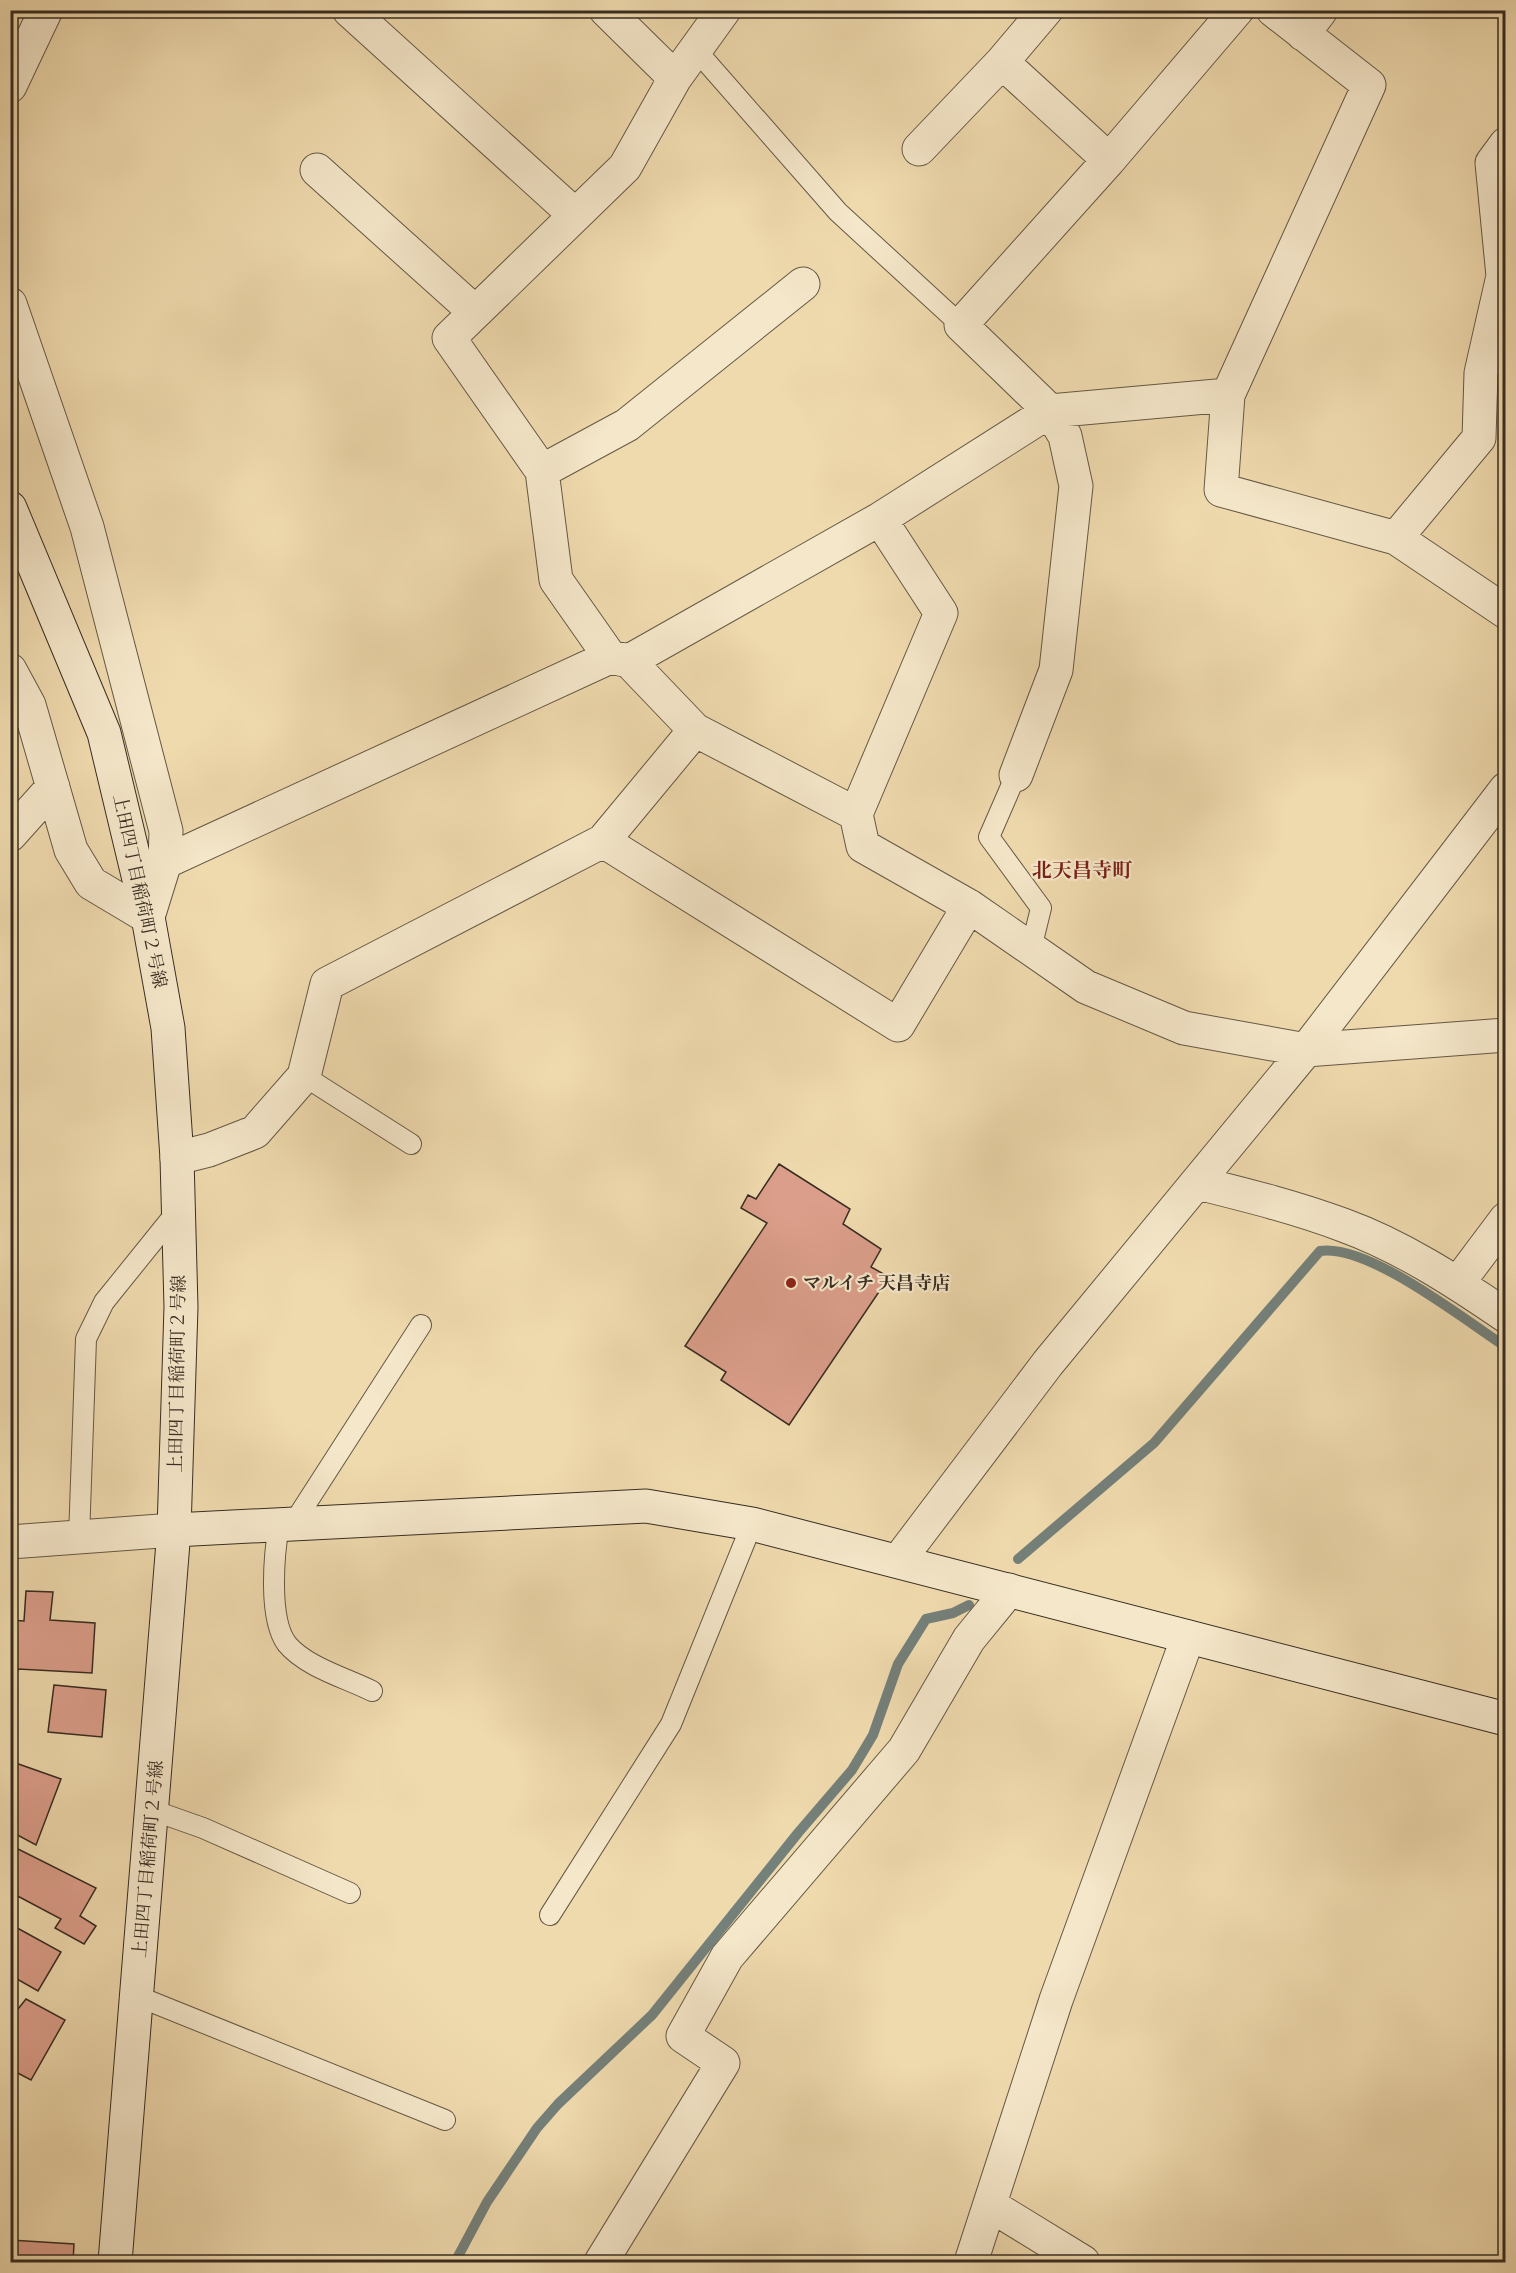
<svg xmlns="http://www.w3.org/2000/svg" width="1516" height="2273" font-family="'IM FELL Great Primer','Noto Serif JP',serif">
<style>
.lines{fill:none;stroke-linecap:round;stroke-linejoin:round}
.stream{stroke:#74807a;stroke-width:10}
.building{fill:#db9e8a;stroke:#372c22;stroke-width:1.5}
.lane-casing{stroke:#655845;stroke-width:22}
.street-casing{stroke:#655845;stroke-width:35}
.secondary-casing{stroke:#372c22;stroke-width:35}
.lane{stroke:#f5e7ca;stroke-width:20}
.street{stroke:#f5e7ca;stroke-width:33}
.secondary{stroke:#f5e7ca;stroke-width:33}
.poi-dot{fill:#8f2418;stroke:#f5e7ca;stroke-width:2}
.labels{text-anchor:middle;stroke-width:4.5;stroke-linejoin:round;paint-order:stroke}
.street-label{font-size:18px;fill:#372c22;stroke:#f5e7ca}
.poi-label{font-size:18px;font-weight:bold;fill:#372c22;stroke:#f5e7ca;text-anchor:start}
.neighbourhood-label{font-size:20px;font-weight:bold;fill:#7a1f14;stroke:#f5e7ca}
</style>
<rect width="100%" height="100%" fill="#efdaae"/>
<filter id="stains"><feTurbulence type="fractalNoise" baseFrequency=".00333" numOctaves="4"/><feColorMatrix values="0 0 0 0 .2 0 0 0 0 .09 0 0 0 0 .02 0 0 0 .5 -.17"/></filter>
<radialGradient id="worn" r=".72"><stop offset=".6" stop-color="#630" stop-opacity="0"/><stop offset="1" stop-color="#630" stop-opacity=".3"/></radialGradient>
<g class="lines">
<path class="stream" d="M1018 1559 1154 1443 1320 1251C1369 1244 1463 1319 1506 1347
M455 2262 487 2202 537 2128 558 2104 652 2015 798 1833 852 1770 873 1735 898 1664 926 1619 953 1613 969 1605"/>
</g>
<path class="building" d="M779 1164 850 1209 843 1224 881 1249 871 1267 889 1277 789 1425 721 1380 726 1372 685 1346 767 1223 741 1208 748 1195 756 1199Z
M26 1591 53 1592 50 1620 95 1623 92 1673 18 1669 15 1682H10V1620L24 1621Z
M54 1685 106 1690 102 1737 48 1732Z
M10 1761 61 1779 36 1845 10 1831Z
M10 1845 96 1888 80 1916 96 1926 84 1944 55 1928 61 1919 10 1892Z
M10 1924 61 1952 38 1991 10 1975Z
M26 1999 65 2020 31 2080 10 2069V2005L18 2009Z
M10 2240 74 2244 73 2262H10Z"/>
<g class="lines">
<g class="lane-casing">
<path id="lane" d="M696 50 838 212 961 325
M1016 775 989 837 1041 908 1031 949
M304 1076 411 1144
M293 1524 421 1325
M279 1525C274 1554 268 1619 287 1644 306 1667 346 1678 372 1691
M79 1538 86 1339 104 1302 179 1209
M152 1810 203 1828 350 1893
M550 1915 671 1724 752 1524
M137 1996 445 2120"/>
</g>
<g class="street-casing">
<path id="street" d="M349 10 575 215
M606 10 675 78
M724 10 675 78 625 167 449 338 542 471 556 580 610 657 629 661 695 730 856 814 863 846 969 906 1086 987 1184 1028 1306 1050 1506 1035
M1046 10 1002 62 1109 160
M1273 10 1369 85 1228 395 1221 490 1396 538
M1303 34 1321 10
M10 86 46 10
M1506 144 1492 163 1503 276 1481 373 1479 438 1396 538 1506 612
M919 149 1002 62
M317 170 475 312
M10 304 87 527 166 831 165 862 148 917 91 883 71 850 29 705 10 670
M542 471 627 425 803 284
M629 661 880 519 1050 411 1228 395
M1016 775 1056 670 1076 486 1065 436 1050 411 961 325 1109 160 1237 10
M856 814 941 613 880 519
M10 835 53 787
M603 841 898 1025 969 906
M165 862 610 657
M177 1158 209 1150 255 1132 304 1076 327 984 603 841 695 730
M1198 1183C1246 1195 1295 1207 1343 1225 1401 1246 1455 1281 1506 1316
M1458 1283 1506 1219
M10 1542 174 1530
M899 1560 1048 1363 1306 1050 1506 789
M990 2205 1083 2262
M601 2262 723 2063 683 2036 727 1957 904 1750 969 1639 1009 1590
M971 2262 1056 2000 1188 1637"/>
</g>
<g class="secondary-casing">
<path id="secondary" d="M10 508 104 733 148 917 168 1028 177 1158 181 1307 174 1530 115 2262
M174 1530 646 1506 752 1524 1506 1719"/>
</g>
<use href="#lane" class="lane"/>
<use href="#street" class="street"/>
<use href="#secondary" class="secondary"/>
</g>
<circle class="poi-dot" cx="791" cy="1283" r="6"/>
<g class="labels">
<g class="street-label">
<text transform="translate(140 891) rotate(78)" y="6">上田四丁目稲荷町２号線</text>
<text transform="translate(177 1374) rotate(-89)" y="6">上田四丁目稲荷町２号線</text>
<text transform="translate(148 1859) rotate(-85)" y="6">上田四丁目稲荷町２号線</text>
</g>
<g class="poi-label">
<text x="803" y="1289">マルイチ 天昌寺店</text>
</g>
<g class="neighbourhood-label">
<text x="1082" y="877">北天昌寺町</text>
</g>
</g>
<rect width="1516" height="2273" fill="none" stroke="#efdaae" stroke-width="36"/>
<rect x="12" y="12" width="1492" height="2249" fill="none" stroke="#372c22" stroke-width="3"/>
<rect x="18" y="18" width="1480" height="2237" fill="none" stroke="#372c22" stroke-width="1.5"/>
<rect width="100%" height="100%" filter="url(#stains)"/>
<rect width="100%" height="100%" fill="url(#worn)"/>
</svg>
